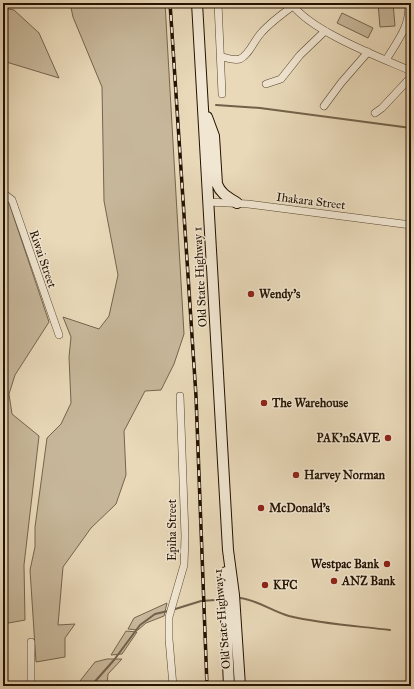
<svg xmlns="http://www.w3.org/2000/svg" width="414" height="689" font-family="'IM FELL Great Primer',serif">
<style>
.green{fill:#c7b79a;stroke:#75644e}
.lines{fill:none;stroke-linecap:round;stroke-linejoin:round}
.stream{stroke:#72614a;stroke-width:2}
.street-casing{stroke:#54442f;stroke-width:8}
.secondary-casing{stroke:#231201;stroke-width:12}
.street{stroke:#f1e6d2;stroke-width:7}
.secondary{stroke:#f1e6d2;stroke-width:10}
.rail-casing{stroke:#231201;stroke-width:3.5}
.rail{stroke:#f1e6d2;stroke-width:2;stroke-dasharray:6;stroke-linecap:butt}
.poi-dot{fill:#8f2418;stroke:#f1e6d2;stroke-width:1.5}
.labels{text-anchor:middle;stroke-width:3;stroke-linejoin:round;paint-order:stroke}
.street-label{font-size:12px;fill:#231201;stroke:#f1e6d2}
.poi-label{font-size:12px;font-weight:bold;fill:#231201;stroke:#f1e6d2;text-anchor:start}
</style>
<rect width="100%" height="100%" fill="#e9d9b9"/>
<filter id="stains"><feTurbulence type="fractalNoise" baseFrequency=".005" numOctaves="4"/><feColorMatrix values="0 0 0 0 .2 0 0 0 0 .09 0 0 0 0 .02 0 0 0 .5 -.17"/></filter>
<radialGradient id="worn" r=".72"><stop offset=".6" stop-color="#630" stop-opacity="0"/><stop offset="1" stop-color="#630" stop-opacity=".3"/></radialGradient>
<path class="green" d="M70 3H165L184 334 174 364 161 390 145 391 124 431 126 475 116 504 91 528 63 567 58 625 75 624 65 638V657L36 662 30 570 35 547V527L47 438 61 424 71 403 69 357 71 337 63 317 99 329 109 316 118 275 104 201 102 87 73 17Z
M378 3H393L395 26 380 27Z
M3 8 14 10 39 33 59 78 3 61Z
M342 13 373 28 368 38 337 23Z
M3 201 9 203 49 322 15 375 9 394 12 414 39 436 24 565 25 620 3 624Z
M167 603 164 616 146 623 138 630 128 629 134 618Z
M126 631 137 632 122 654 111 655Z
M107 659H122L108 674 107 686H76L95 662Z"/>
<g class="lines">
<path class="stream" d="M216 105 260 108 411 128
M240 598C257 600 272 611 289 616 322 624 357 626 390 630
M172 610 201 601 215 600
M91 686 114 660 140 625 155 614 168 611"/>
<g class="street-casing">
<path id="street" d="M218 3 222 94
M291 3C310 31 379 57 411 71
M222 57C227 58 235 61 240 59 250 54 254 40 262 32 271 22 282 14 293 6
M386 60C396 43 412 24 408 3
M266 84 281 79 300 55 325 31
M324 106 341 83 368 52
M375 113 382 108 411 77
M3 193 12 200 59 335
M208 202 248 204 411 225
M31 686V642
M173 686 169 639V617L184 565 185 536 180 396"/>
</g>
<g class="secondary-casing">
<path id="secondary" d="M197 3 228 550 234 595 240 686
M207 117 214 136 217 184C221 194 228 197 237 203
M226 572 225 595 229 686"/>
</g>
<use href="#street" class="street"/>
<use href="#secondary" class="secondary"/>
<g class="rail-casing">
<path id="rail" d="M170 3 196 396 207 686"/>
</g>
<use href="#rail" class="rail"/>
</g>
<g class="poi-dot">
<circle cx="251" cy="294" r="4"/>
<circle cx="264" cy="403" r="4"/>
<circle cx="388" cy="438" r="4"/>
<circle cx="296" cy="475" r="4"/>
<circle cx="261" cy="508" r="4"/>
<circle cx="387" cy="564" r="4"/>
<circle cx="334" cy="581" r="4"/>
<circle cx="265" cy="585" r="4"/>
</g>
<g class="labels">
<g class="street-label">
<text transform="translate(311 201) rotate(7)" y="4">Ihakara Street</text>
<text transform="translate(43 259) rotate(71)" y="4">Riwai Street</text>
<text transform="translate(200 277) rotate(-93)" y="4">Old State Highway 1</text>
<text transform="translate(172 530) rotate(-90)" y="4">Epiha Street</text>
<text transform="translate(222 619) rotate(-95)" y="4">Old State Highway 1</text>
</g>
<g class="poi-label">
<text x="259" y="298">Wendy's</text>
<text x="272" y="407">The Warehouse</text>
<text x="380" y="442" text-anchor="end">PAK'nSAVE</text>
<text x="304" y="479">Harvey Norman</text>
<text x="269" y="512">McDonald's</text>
<text x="379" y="568" text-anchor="end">Westpac Bank</text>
<text x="342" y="585">ANZ Bank</text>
<text x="273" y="589">KFC</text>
</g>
</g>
<rect width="414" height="689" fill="none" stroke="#e9d9b9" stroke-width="16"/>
<rect x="4" y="4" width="406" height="681" fill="none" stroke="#231201" stroke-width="2"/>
<rect x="8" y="8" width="398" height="673" fill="none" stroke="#231201"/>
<rect width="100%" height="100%" filter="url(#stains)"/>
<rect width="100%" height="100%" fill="url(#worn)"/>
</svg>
